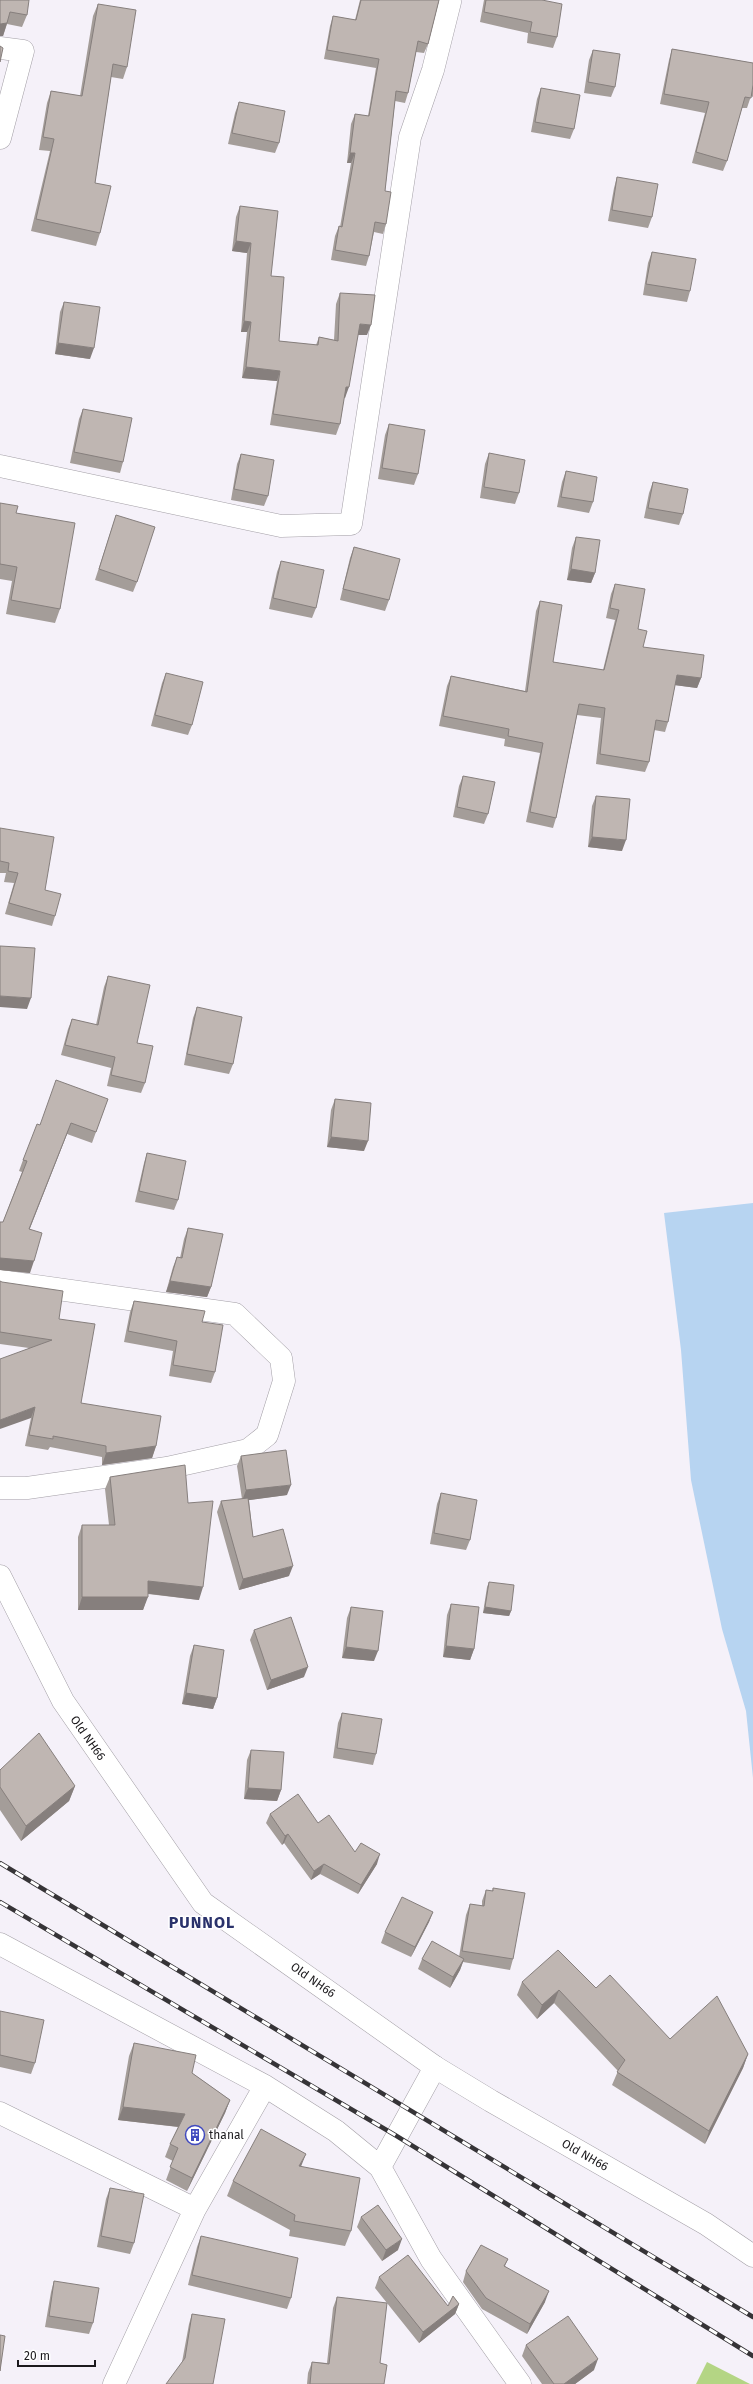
<svg xmlns="http://www.w3.org/2000/svg" width="753" height="2384" font-family="'Fira Sans',sans-serif">
<style>
.green{fill:#b4d584}
.water{fill:#b7d4f1}
.lines{fill:none;stroke-linecap:round;stroke-linejoin:round}
.minor-casing{stroke:#a39fa6;stroke-width:23}
.major-casing{stroke:#a39fa6;stroke-width:23}
.minor{stroke:#fff;stroke-width:22}
.major{stroke:#fff;stroke-width:22}
.rail-casing{stroke:#363437;stroke-width:4.5}
.rail{stroke:#fff;stroke-width:3;stroke-dasharray:9;stroke-linecap:butt}
.wall{fill:#a49d99}
.shaded-wall{fill:#867f7d}
.building{fill:#bfb6b2;stroke:#867f7d}
.labels{text-anchor:middle;stroke-width:3;stroke-linejoin:round;paint-order:stroke}
.street-label{font-size:12px;fill:#1c1a1d;stroke:#fff}
.poi-label{font-size:12px;fill:#1c1a1d;stroke:#fff;text-anchor:start}
.district-label{font-size:16px;font-weight:bold;letter-spacing:1px;fill:#2a326b;stroke:#fff}
</style>
<rect width="100%" height="100%" fill="#f5f1f9"/>
<path class="green" d="M707 2362 750 2384H696Z"/>
<path class="water" d="M753 1203V1778L746 1711 722 1629 691 1480 681 1350 664 1213Z"/>
<g class="lines">
<g class="minor-casing">
<path id="minor" d="M0 48 23 51 0 138
M0 466 281 526 351 524 410 137 433 70 450 2
M0 1281 235 1314 281 1358 284 1381 267 1435 248 1450 167 1468 27 1488H0
M0 1944 265 2086
M0 2113 195 2209 265 2086 336 2131 380 2167 431 2259 520 2384
M380 2167 435 2067
M114 2384 195 2209"/>
</g>
<g class="major-casing">
<path id="major" d="M0 1576 63 1701 203 1903 435 2067 491 2101 706 2224 753 2256"/>
</g>
<use href="#minor" class="minor"/>
<use href="#major" class="major"/>
<g class="rail-casing">
<path id="rail" d="M0 1863 753 2317
M0 1902 395 2135 753 2356"/>
</g>
<use href="#rail" class="rail"/>
</g>
<path class="wall" d="M0 0 27 15 22 27 7 24 3 36Z
M360 0H439L428 44 424 53 416 52 408 93 405 103 395 101 385 191 386 224 383 234 374 232 369 256 366 266 331 260 335 236 339 226 340 227 351 163H347L351 124 355 114 368 116 376 68 324 59 330 26 333 16 355 20Z
M484 0H543L557 37 553 48 527 43 528 33 480 22Z
M98 4 127 67 123 79 111 77 95 183 100 233 96 246 31 231 50 151 39 150 47 103 51 91 80 96 93 16Z
M672 49 753 63V97L751 96 747 108H742L727 161 723 171 692 163 705 113 660 104 669 60Z
M593 50 615 87 611 97 584 93 589 60Z
M541 88 574 129 570 139 531 132 537 99Z
M239 102 279 143 275 153 228 144 235 113Z
M617 177 652 217 648 228 608 221 614 188Z
M240 206 271 276 279 341 316 345 319 337 334 340 336 304 340 293 367 335H358L345 398H344L340 424 336 435 270 425 277 381 242 378 247 332H241L247 253 232 251 236 217Z
M652 252 690 291 687 302 643 295 648 263Z
M64 302 90 359 55 354 60 312Z
M83 409 123 462 120 473 70 463 79 419Z
M389 424 418 474 414 485 378 479 385 435Z
M489 453 519 493 515 504 480 498 485 464Z
M241 454 268 496 264 506 231 500 237 464Z
M566 471 593 502 589 513 557 507 562 482Z
M653 482 683 514 679 525 644 518 649 493Z
M0 503 16 513 60 609 55 623 6 614 12 581 0 579Z
M116 515 137 582 133 592 95 580Z
M576 537 595 573 591 583 567 580 572 548Z
M354 547 389 600 385 611 340 600 350 558Z
M281 561 316 608 312 618 269 609 277 572Z
M615 584 638 629 643 647 701 678 697 688 675 685 668 722 665 732 654 730 649 762 645 772 596 764 601 718 577 715 556 818 553 828 526 822 540 753 504 746 505 739 439 726 447 686 451 676 525 691 536 611 540 601 553 662 603 670 615 620 606 618 611 594Z
M166 673 192 725 188 735 151 726 162 683Z
M463 776 488 814 484 824 453 817 459 786Z
M596 796 622 851 588 847 592 806Z
M0 828 45 890 55 916 52 926 5 914 14 883 4 882 6 873H0Z
M108 976 137 1043 145 1083 141 1093 107 1086 111 1068 61 1055 68 1029 72 1019 96 1025 104 987Z
M197 1007 233 1064 229 1074 184 1065 193 1018Z
M108 1099 92 1143 67 1134 29 1229 30 1273 0 1270V1222H3L22 1172 19 1171 23 1160 40 1125Z
M335 1099 364 1151 327 1147 331 1110Z
M147 1153 178 1200 174 1210 135 1202 144 1163Z
M188 1228 211 1287 207 1297 166 1292 173 1267 177 1257 180 1258 184 1239Z
M0 1281 59 1319 81 1403 156 1446 152 1458 102 1465V1457L50 1447 48 1450 25 1446 31 1418 29 1348 0 1344Z
M134 1301 202 1322 215 1372 211 1383 169 1376 173 1351 124 1342 130 1312Z
M241 1456 287 1495 249 1500 253 1537 289 1576 239 1590 217 1512 221 1501 242 1499 237 1466Z
M110 1477 188 1503 199 1600 148 1594 143 1610H78V1537L82 1525H109L105 1489Z
M441 1493 470 1540 466 1550 430 1544 437 1504Z
M489 1582 511 1611 509 1616 483 1613 487 1587Z
M451 1604 474 1649 470 1660 443 1657 447 1615Z
M351 1607 374 1661 342 1658 347 1618Z
M254 1630 304 1677 267 1690 250 1640Z
M194 1645 217 1698 213 1709 182 1704 190 1656Z
M342 1713 376 1754 373 1765 333 1758 338 1723Z
M251 1750 281 1790 277 1801 244 1799 247 1760Z
M0 1770 75 1786 69 1801 21 1841 0 1810Z
M270 1814 318 1823 355 1852 377 1864 358 1894 320 1874 311 1880 284 1843 282 1845 266 1823Z
M493 1888 513 1959 510 1970 463 1962 460 1970 450 1988 418 1969 422 1959 459 1957 466 1915 470 1904 482 1906V1901L486 1890 492 1891Z
M433 1912 429 1922 411 1957 381 1943 385 1932Z
M522 1982 596 1988 670 2039 748 2054 743 2068 705 2144 612 2085 618 2071 554 2003 537 2019 517 1995Z
M0 2011 35 2063 31 2074 0 2067Z
M134 2043 192 2073 230 2100 225 2113 187 2191 166 2180 173 2161 165 2157 170 2144 178 2127 118 2120 129 2056Z
M301 2167 351 2231 345 2246 289 2236 290 2230 227 2196 233 2181Z
M110 2188 134 2243 130 2254 97 2247 106 2199Z
M361 2217 398 2250 382 2261 357 2227Z
M201 2236 291 2298 287 2309 188 2285 197 2247Z
M508 2259 505 2266 545 2302 527 2334 482 2309 463 2282 466 2271Z
M379 2277 448 2306 459 2304 455 2314 419 2343 375 2288Z
M54 2281 93 2323 89 2334 45 2327 51 2292Z
M337 2297 380 2363 384 2384H307L308 2373 312 2362 327 2363 333 2308Z
M192 2314 213 2384 182 2362 189 2324Z
M526 2345 594 2370 575 2384H542L522 2356Z"/>
<path class="shaded-wall" d="M7 23 3 36H0V24Z
M350 153H355L351 163H347Z
M236 241 251 243 247 253 232 251Z
M244 321 251 322 247 332H241Z
M360 324 371 325 367 335H356Z
M58 343 94 348 90 359 55 354Z
M246 367 280 371 277 381 242 378Z
M346 387H349L345 398 342 397Z
M571 569 595 573 591 583 567 580Z
M677 675 701 678 697 688 674 685Z
M592 837 626 840 622 851 588 847Z
M0 996 31 998 27 1009 0 1007Z
M71 1123 67 1134 25 1241 29 1229Z
M331 1137 368 1141 364 1151 327 1147Z
M0 1258 34 1261 30 1273 0 1270Z
M170 1281 211 1287 207 1297 166 1292Z
M35 1407 31 1418 0 1429V1420Z
M156 1446 152 1458 102 1465 106 1453Z
M291 1485 287 1495 242 1501 246 1490Z
M293 1566 289 1576 239 1590 243 1579Z
M148 1581 203 1587 199 1600 143 1593Z
M82 1597H148L143 1610H78Z
M485 1607 511 1611 509 1616 483 1613Z
M446 1646 474 1649 470 1660 443 1657Z
M346 1647 378 1651 374 1661 342 1658Z
M308 1667 304 1677 267 1690 271 1680Z
M186 1693 217 1698 213 1709 182 1704Z
M75 1786 69 1801 21 1841 26 1826Z
M248 1788 281 1790 277 1801 244 1799Z
M288 1834 284 1843 282 1845 285 1836Z
M380 1854 377 1864 358 1894 361 1885Z
M324 1864 320 1874 311 1880 314 1871Z
M433 1912 429 1922 411 1957 415 1947Z
M464 1959 460 1970 450 1988 453 1977Z
M559 1990 554 2003 537 2019 542 2005Z
M748 2054 743 2068 705 2144 709 2131Z
M230 2100 225 2113 187 2191 192 2178Z
M123 2107 185 2114 180 2127 118 2120Z
M306 2154 300 2169 299 2166Z
M402 2239 398 2250 382 2261 386 2250Z
M549 2291 545 2302 527 2334 530 2324Z
M459 2304 455 2314 419 2343 423 2332Z
M598 2359 594 2370 575 2384H564Z"/>
<path class="building" d="M0 0H29L27 15 10 12 7 23 0 24Z
M361 0H439L428 44 418 41 408 93 396 91 385 191 391 192 386 224 375 222 369 256 335 250 339 226 342 227 355 153H350L355 114 369 116 379 59 327 50 333 16 356 20Z
M486 0H542L562 4 557 37 530 32 532 22 484 12Z
M98 4 136 10 127 67 113 64 95 183 111 186 100 233 36 219 54 139 43 137 51 91 82 96Z
M0 46 3 48 0 62Z
M672 49 753 63V85L751 98 745 97 727 161 696 152 709 102 664 94Z
M593 50 620 54 615 87 588 82Z
M541 88 580 95 574 129 535 122Z
M239 102 285 111 279 143 232 133Z
M617 177 658 184 652 217 612 210Z
M240 206 278 211 271 276 284 277 279 341 318 345 319 337 338 341 340 293 375 295 371 325 360 324 349 387H346L340 424 273 414 280 371 246 367 251 322 244 321 251 243 236 241Z
M652 252 696 259 690 291 646 284Z
M64 302 100 307 94 348 58 343Z
M83 409 132 418 123 462 74 452Z
M389 424 425 430 418 474 382 468Z
M489 453 525 460 519 493 484 487Z
M241 454 274 460 268 496 234 489Z
M566 471 597 477 593 502 561 497Z
M653 482 688 489 683 514 648 508Z
M0 503 18 506 16 513 75 523 60 609 11 600 17 567 0 564Z
M116 515 155 527 137 582 99 569Z
M576 537 600 540 595 573 571 569Z
M354 547 400 559 389 600 343 589Z
M281 561 324 570 316 608 273 598Z
M615 584 645 589 638 629 647 631 643 647 704 655 701 678 677 675 668 722 656 720 649 762 600 754 605 708 579 704 556 818 530 812 543 743 508 736 509 729 443 716 451 676 527 692 540 601 562 605 553 662 604 670 619 610 610 608Z
M166 673 203 682 192 725 155 715Z
M463 776 495 782 488 814 457 807Z
M596 796 630 799 626 840 592 837Z
M0 828 54 837 45 890 61 894 55 916 9 903 18 873 8 871 9 863 0 861Z
M0 946 35 948 31 998 0 996Z
M108 976 150 985 137 1043 153 1046 145 1083 111 1075 115 1057 65 1045 72 1019 98 1025Z
M197 1007 242 1017 233 1064 187 1054Z
M56 1080 108 1099 96 1132 71 1123 29 1229 42 1233 34 1261 0 1258V1222H3L27 1161 23 1160 37 1124 40 1125Z
M335 1099 371 1103 368 1141 331 1137Z
M147 1153 186 1161 178 1200 139 1191Z
M188 1228 223 1234 211 1287 170 1281 177 1257 182 1258Z
M0 1281 2 1282 63 1291 59 1319 95 1324 81 1403 161 1416 156 1446 106 1453V1446L53 1436V1439L29 1435 35 1407 0 1420V1359L52 1340 0 1332Z
M134 1301 205 1311 202 1322 223 1325 215 1372 173 1365 177 1341 128 1331Z
M286 1450 291 1485 246 1490 241 1456Z
M185 1465 188 1503 213 1501 203 1587 148 1581V1597H82V1525H115L110 1477Z
M441 1493 477 1500 470 1540 434 1533Z
M248 1498 253 1537 283 1529 293 1566 243 1579 221 1501Z
M489 1582 514 1585 511 1611 485 1607Z
M451 1604 479 1607 474 1649 446 1646Z
M351 1607 383 1611 378 1651 346 1647Z
M291 1617 308 1667 271 1680 254 1630Z
M194 1645 224 1650 217 1698 186 1693Z
M342 1713 382 1719 376 1754 337 1748Z
M39 1733 75 1786 26 1826 0 1787V1770Z
M251 1750 284 1752 281 1790 248 1788Z
M298 1794 318 1823 329 1815 355 1852 361 1843 380 1854 361 1885 324 1864 314 1871 288 1834 285 1836 270 1814Z
M493 1888 525 1893 513 1959 462 1951 470 1904 484 1906 486 1890 493 1891Z
M402 1897 433 1912 415 1947 385 1932Z
M432 1941 464 1959 453 1977 422 1959Z
M558 1950 596 1988 610 1975 670 2039 717 1996 748 2054 709 2131 617 2072 625 2060 559 1990 542 2005 522 1982Z
M0 2011 44 2020 35 2063 0 2055Z
M134 2043 196 2055 192 2073 230 2100 192 2178 170 2167 178 2148 170 2144 185 2114 123 2107Z
M261 2129 306 2154 299 2166 360 2178 351 2231 294 2221 295 2215 233 2181Z
M110 2188 144 2194 134 2243 101 2236Z
M378 2205 402 2239 386 2250 361 2217Z
M201 2236 298 2258 291 2298 192 2275Z
M481 2245 508 2259 504 2266 549 2291 530 2324 486 2298 466 2271Z
M408 2255 448 2306 453 2296 459 2304 423 2332 379 2277Z
M54 2281 99 2288 93 2323 49 2316Z
M337 2297 387 2303 380 2363 387 2365 384 2384H310L312 2362 329 2364Z
M192 2314 225 2319 213 2384H166L185 2358Z
M568 2316 598 2359 564 2384H554L526 2345Z
M0 2335 5 2336 0 2371Z"/>
<defs>
<g id="building-ring" transform="scale(1)"><circle r="9.5" fill="#fff" stroke="#414abf" stroke-width="1.5"/><path d="M-4-6H4V6H1V3H-1V6H-4ZM-2.5-4.3h1.7v1.8h-1.7ZM.8-4.3h1.7v1.8H.8ZM-2.5-1h1.7V.8h-1.7ZM.8-1h1.7V.8H.8Z" fill="#414abf"/></g>
</defs>
<g fill-rule="evenodd">
<use href="#building-ring" x="195" y="2135"/>
</g>
<g class="labels">
<g class="street-label">
<text transform="translate(88 1738) rotate(55)" y="4">Old NH66</text>
<text transform="translate(313 1980) rotate(35)" y="4">Old NH66</text>
<text transform="translate(585 2155) rotate(30)" y="4">Old NH66</text>
</g>
<g class="poi-label">
<text x="209" y="2139">thanal</text>
</g>
<g class="district-label">
<text x="202" y="1928">PUNNOL</text>
</g>
</g>
<path d="M18 2360v6h77v-6" fill="none" stroke="#1c1a1d" stroke-width="2"/>
<text x="24" y="2360" font-size="12" fill="#1c1a1d" stroke="#ffffff" stroke-width="3" paint-order="stroke">20 m</text>
</svg>
